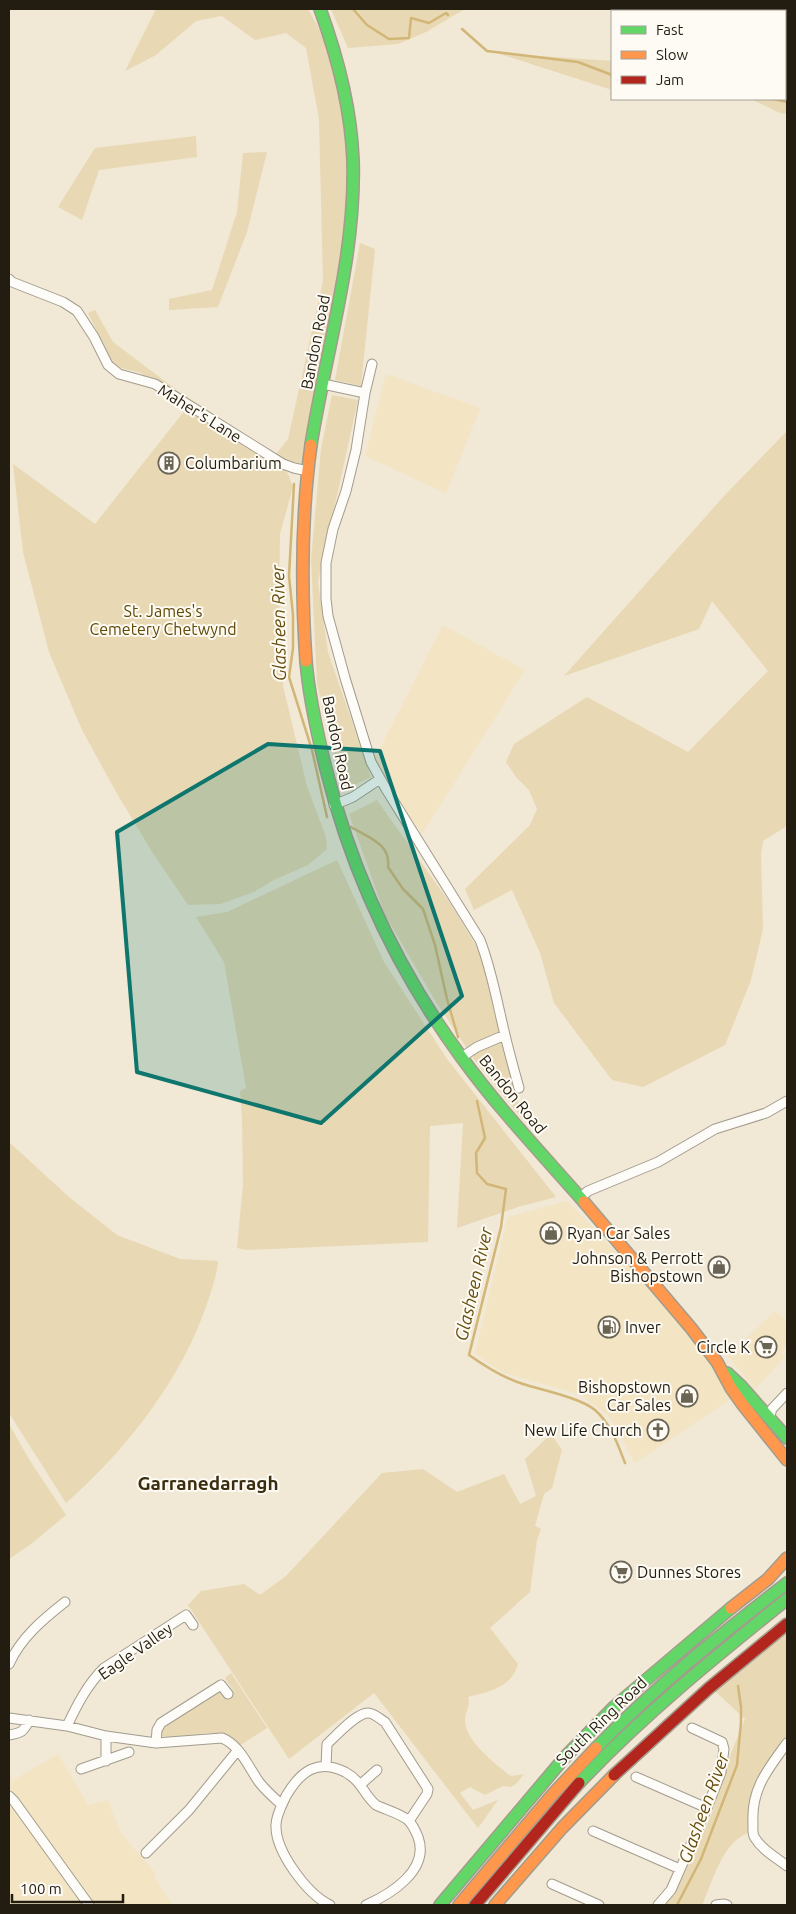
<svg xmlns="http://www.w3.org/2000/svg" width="796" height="1914" font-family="Ubuntu,sans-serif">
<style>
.built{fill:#f3e4c4}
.green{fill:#e8d8b4}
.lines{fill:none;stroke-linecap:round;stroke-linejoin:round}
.stream{stroke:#d2b677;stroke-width:2.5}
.street-casing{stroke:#a29c8d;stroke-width:11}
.fast-casing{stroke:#a29c8d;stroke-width:14}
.slow-casing{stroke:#a29c8d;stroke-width:14}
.jam-casing{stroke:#a29c8d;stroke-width:14}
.street{stroke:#fdfcf9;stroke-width:9}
.fast{stroke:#63d668;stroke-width:11}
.slow{stroke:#ff974d;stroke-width:11}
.jam{stroke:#b3261e;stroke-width:11}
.marked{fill:#0f766e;fill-opacity:0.2;stroke:#0f766e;stroke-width:4;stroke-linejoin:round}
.labels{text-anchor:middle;stroke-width:4;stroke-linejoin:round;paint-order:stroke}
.street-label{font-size:16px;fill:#221d10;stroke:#fefbf4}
.poi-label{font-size:16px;fill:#221d10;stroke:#fefbf4;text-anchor:start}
.park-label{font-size:16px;fill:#614905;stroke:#fefbf4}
.water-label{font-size:18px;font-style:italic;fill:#654d0c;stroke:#fefbf4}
.quarter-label{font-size:19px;font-weight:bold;fill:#3b2e10;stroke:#fefbf4}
</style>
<rect width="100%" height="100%" fill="#f1e8d5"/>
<path class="built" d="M386 374 480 408 446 493 365 456Z
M443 625 525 670 422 834 373 762Z
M567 1201 676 1315 732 1398 635 1463 609 1416 581 1395 502 1372 475 1354 508 1217Z
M774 1312 781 1315 787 1322V1345L781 1353 785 1357 755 1389 728 1356Z
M58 1754 88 1805 108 1800 120 1832 156 1874 154 1876 172 1905H9V1772L12 1781Z"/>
<path class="green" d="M156 9H308L331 50 346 127 347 226 302 464 273 463 287 472 293 487 280 534 279 598 283 686 307 786 326 837 327 849 308 865 274 880 254 892 221 904 188 905 152 852 115 790 82 730 49 652 23 552 13 464 95 524 186 409 257 453 141 373 114 366 88 313 95 310 113 342 178 391 276 454 288 439 323 281 319 119 306 48 286 33 255 40 222 16 196 21 156 55 125 71Z
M331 9H465L426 32 398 44 348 48Z
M682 9H787V114L780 113 751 99H785V11H682Z
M497 53 612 61V90Z
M196 136 197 157 99 170 82 220 58 207 95 148Z
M267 152 247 232 218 307 169 310V299L212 290 237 212 243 153Z
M360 243 375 249 361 386 335 380Z
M332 395 358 400 318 582 328 652 371 777 342 791 317 683 311 560 321 449Z
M787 431V826L763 841 761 854 763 929 751 980 725 1045 643 1087 612 1080 554 1003 540 953 512 890 474 910 465 889 530 825 537 809 529 790 516 777 506 762 514 744 587 697 688 752 768 671 712 601 699 629 564 676 724 496Z
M377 800 452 906 482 956 523 1120 474 1059 436 1002 385 915 349 814Z
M337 860 384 962 447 1059 556 1197 518 1207 457 1228 463 1123 430 1126 428 1242 247 1250 237 1248 243 1184 242 1118 240 1091 246 1088 224 962 196 917 227 912Z
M9 1142 69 1197 117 1235 180 1259 218 1261C217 1275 212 1288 208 1301 182 1379 127 1449 66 1503L9 1413Z
M9 1424 30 1461 66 1515 31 1544 9 1559Z
M551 1434 562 1450 552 1488 544 1494 535 1526 541 1529 537 1540 530 1592 490 1628 518 1664C512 1687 489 1692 468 1697 471 1705 465 1712 465 1720 465 1741 494 1762 509 1775L512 1776 524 1774 516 1784 511 1787 503 1786 485 1795 470 1787 460 1793 473 1810 498 1800 478 1828 374 1693 289 1759 188 1605 201 1591 244 1584 260 1595 286 1576 382 1473 423 1469 457 1492 504 1474 520 1504 536 1496 525 1459Z
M787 1632V1736L768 1762 753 1790 748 1807V1833C723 1842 713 1880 703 1903V1905H664L676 1892 711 1816 731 1753 745 1719 715 1691Z
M231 1673 267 1728 239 1746C235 1741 230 1735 223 1734 204 1730 182 1740 162 1736L161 1732 164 1728 214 1694 220 1693 224 1696 233 1690 225 1678Z"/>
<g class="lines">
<path class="stream" d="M353 9 367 25 389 39 409 38 411 18 429 23 446 13 448 15
M462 29 487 51 578 62 612 75
M773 99 787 102
M294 484 289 576 293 615V648L289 677 312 750 327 817
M351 827C369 838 391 844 388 867L403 889 423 909 435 945 447 999 458 1037
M477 1101 485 1138 476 1153 477 1173 487 1184 506 1189 501 1227 469 1355C486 1367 503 1378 523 1384 542 1390 581 1398 595 1410 611 1424 618 1445 625 1463
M677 1905 701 1859 737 1765 741 1722V1707L738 1686"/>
<g class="street-casing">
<path id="street" d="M9 279 12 282 63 302 77 311 94 337 108 365 119 374 155 384 283 464 294 468 308 471
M372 364 365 393 356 450 346 491 333 529 326 563V599L328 616 345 678 371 762 386 789 480 940C492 971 497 1002 505 1035 509 1052 514 1070 519 1088
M323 384 365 393
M334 805 353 797 380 779
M462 1057 477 1047 505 1035
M580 1198 588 1191 658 1162 715 1129 766 1113 787 1101
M769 1418 772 1409 787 1393
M9 1664C21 1638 42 1620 65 1602
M9 1718 67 1726 106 1736 156 1743 222 1738C240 1745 249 1768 259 1782 266 1791 274 1798 282 1805
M67 1726C77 1705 87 1685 104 1668L186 1615 193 1625
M9 1735C21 1733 24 1732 29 1720
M156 1743 157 1730 161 1723 221 1685 228 1694
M787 1743C768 1769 751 1789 753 1823 753 1828 752 1834 755 1838 762 1850 777 1858 787 1866
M106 1761V1736
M326 1766 327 1744C336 1736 356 1713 368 1713 374 1713 380 1719 385 1722L428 1789 427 1794 409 1821
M81 1769 129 1752
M636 1777 707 1808
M361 1784 377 1770
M9 1796 14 1801 89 1905
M593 1831 680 1869
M146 1853 189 1810 238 1750
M552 1884 599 1905
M330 1905C307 1894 275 1851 276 1825 276 1815 282 1805 286 1796 300 1772 317 1758 345 1772 363 1782 363 1794 376 1805 386 1810 399 1813 408 1820 412 1824 416 1832 418 1837 430 1870 391 1894 366 1905
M658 1905 671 1890 707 1808 721 1772 724 1749 722 1742 692 1728
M716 1905 724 1904 727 1905"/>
</g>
<g class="fast-casing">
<path id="fast" d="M311 445C326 350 356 257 353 160 351 108 338 58 320 9
M306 661C309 697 317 733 326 769 352 873 398 971 462 1058 499 1109 543 1155 584 1202
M727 1373 741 1386 787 1438
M596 1748C655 1687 720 1635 787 1583
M579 1783C643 1715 715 1657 787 1599
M440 1905 565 1757 614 1707 731 1608"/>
</g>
<g class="slow-casing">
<path id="slow" d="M306 661C301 588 301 517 311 445
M584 1202 691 1328 717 1362 731 1388 743 1405 787 1460
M731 1608 768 1579 787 1558
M459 1905 552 1795 596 1748
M495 1905 562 1828 614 1775"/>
</g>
<g class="jam-casing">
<path id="jam" d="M614 1775 708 1689 787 1624
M475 1905 579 1783"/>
</g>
<use href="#street" class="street"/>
<use href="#fast" class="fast"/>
<use href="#slow" class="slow"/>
<use href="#jam" class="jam"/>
</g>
<path class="marked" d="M268 744 380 751 462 996 321 1123 137 1072 117 832Z"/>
<defs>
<g id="building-ring" transform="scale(1.125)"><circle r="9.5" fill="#fefbf4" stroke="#6a6455" stroke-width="1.5"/><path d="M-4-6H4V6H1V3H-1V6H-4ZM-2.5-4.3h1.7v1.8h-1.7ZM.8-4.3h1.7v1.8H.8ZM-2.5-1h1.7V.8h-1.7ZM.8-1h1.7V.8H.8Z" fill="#6a6455"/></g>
<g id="shop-ring" transform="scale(1.125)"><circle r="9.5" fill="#fefbf4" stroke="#6a6455" stroke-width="1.5"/><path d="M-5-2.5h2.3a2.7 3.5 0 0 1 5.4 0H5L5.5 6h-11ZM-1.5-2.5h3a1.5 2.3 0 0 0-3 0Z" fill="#6a6455"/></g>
<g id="fuel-ring" transform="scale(1.125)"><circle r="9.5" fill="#fefbf4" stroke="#6a6455" stroke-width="1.5"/><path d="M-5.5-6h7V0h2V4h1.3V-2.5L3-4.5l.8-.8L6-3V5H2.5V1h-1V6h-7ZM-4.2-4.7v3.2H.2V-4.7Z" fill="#6a6455"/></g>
<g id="supermarket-ring" transform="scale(1.125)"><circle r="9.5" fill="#fefbf4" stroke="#6a6455" stroke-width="1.5"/><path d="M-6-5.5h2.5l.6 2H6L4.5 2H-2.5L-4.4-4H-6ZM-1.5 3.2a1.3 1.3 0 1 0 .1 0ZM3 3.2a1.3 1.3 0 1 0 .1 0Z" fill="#6a6455"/></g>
<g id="church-ring" transform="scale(1.125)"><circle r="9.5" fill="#fefbf4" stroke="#6a6455" stroke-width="1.5"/><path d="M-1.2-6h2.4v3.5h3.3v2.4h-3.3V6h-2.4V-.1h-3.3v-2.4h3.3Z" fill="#6a6455"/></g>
</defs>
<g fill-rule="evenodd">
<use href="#building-ring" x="169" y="463"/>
<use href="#shop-ring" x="551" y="1233"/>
<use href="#shop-ring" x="719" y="1267"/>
<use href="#fuel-ring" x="609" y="1327"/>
<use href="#supermarket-ring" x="766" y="1347"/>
<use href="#shop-ring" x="687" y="1396"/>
<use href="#church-ring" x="658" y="1430"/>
<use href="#supermarket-ring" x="621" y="1572"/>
</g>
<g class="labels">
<g class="street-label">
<text transform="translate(315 342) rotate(-79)" y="6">Bandon Road</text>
<text transform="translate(200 413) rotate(32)" y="6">Maher's Lane</text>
<text transform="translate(338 743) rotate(78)" y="6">Bandon Road</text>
<text transform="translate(513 1094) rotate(51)" y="6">Bandon Road</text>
<text transform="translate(135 1651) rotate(-35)" y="6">Eagle Valley</text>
<text transform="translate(601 1721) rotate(-44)" y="6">South Ring Road</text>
</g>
<g class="poi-label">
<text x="185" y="469">Columbarium</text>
<text x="567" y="1239">Ryan Car Sales</text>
<text x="703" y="1264" text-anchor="end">Johnson &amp; Perrott<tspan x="703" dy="18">Bishopstown</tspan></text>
<text x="625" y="1333">Inver</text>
<text x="750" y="1353" text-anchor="end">Circle K</text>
<text x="671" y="1393" text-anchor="end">Bishopstown<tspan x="671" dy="18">Car Sales</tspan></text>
<text x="642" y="1436" text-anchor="end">New Life Church</text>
<text x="637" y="1578">Dunnes Stores</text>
</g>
<g class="park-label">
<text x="163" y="617">St. James's<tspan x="163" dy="18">Cemetery Chetwynd</tspan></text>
</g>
<g class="water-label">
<text transform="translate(279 623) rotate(-91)" y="6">Glasheen River</text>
<text transform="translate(474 1284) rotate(-77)" y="6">Glasheen River</text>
<text transform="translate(704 1808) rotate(-70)" y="6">Glasheen River</text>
</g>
<g class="quarter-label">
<text x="208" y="1490">Garranedarragh</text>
</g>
</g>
<rect width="796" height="1914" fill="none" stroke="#221d10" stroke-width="20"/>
<rect x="611" y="10" width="175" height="90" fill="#fefbf4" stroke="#a6a299"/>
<rect x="621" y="26" width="25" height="8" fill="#63d668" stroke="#a6a299"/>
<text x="656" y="35" font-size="15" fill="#221d10">Fast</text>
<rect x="621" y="51" width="25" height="8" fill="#ff974d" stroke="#a6a299"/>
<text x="656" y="60" font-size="15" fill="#221d10">Slow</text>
<rect x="621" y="76" width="25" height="8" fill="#b3261e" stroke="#a6a299"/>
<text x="656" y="85" font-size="15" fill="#221d10">Jam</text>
<path d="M12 1894v8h111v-8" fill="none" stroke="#221d10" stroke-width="2.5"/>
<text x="20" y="1894" font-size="15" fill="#221d10" stroke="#fefbf4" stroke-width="4" paint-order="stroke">100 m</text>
</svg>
